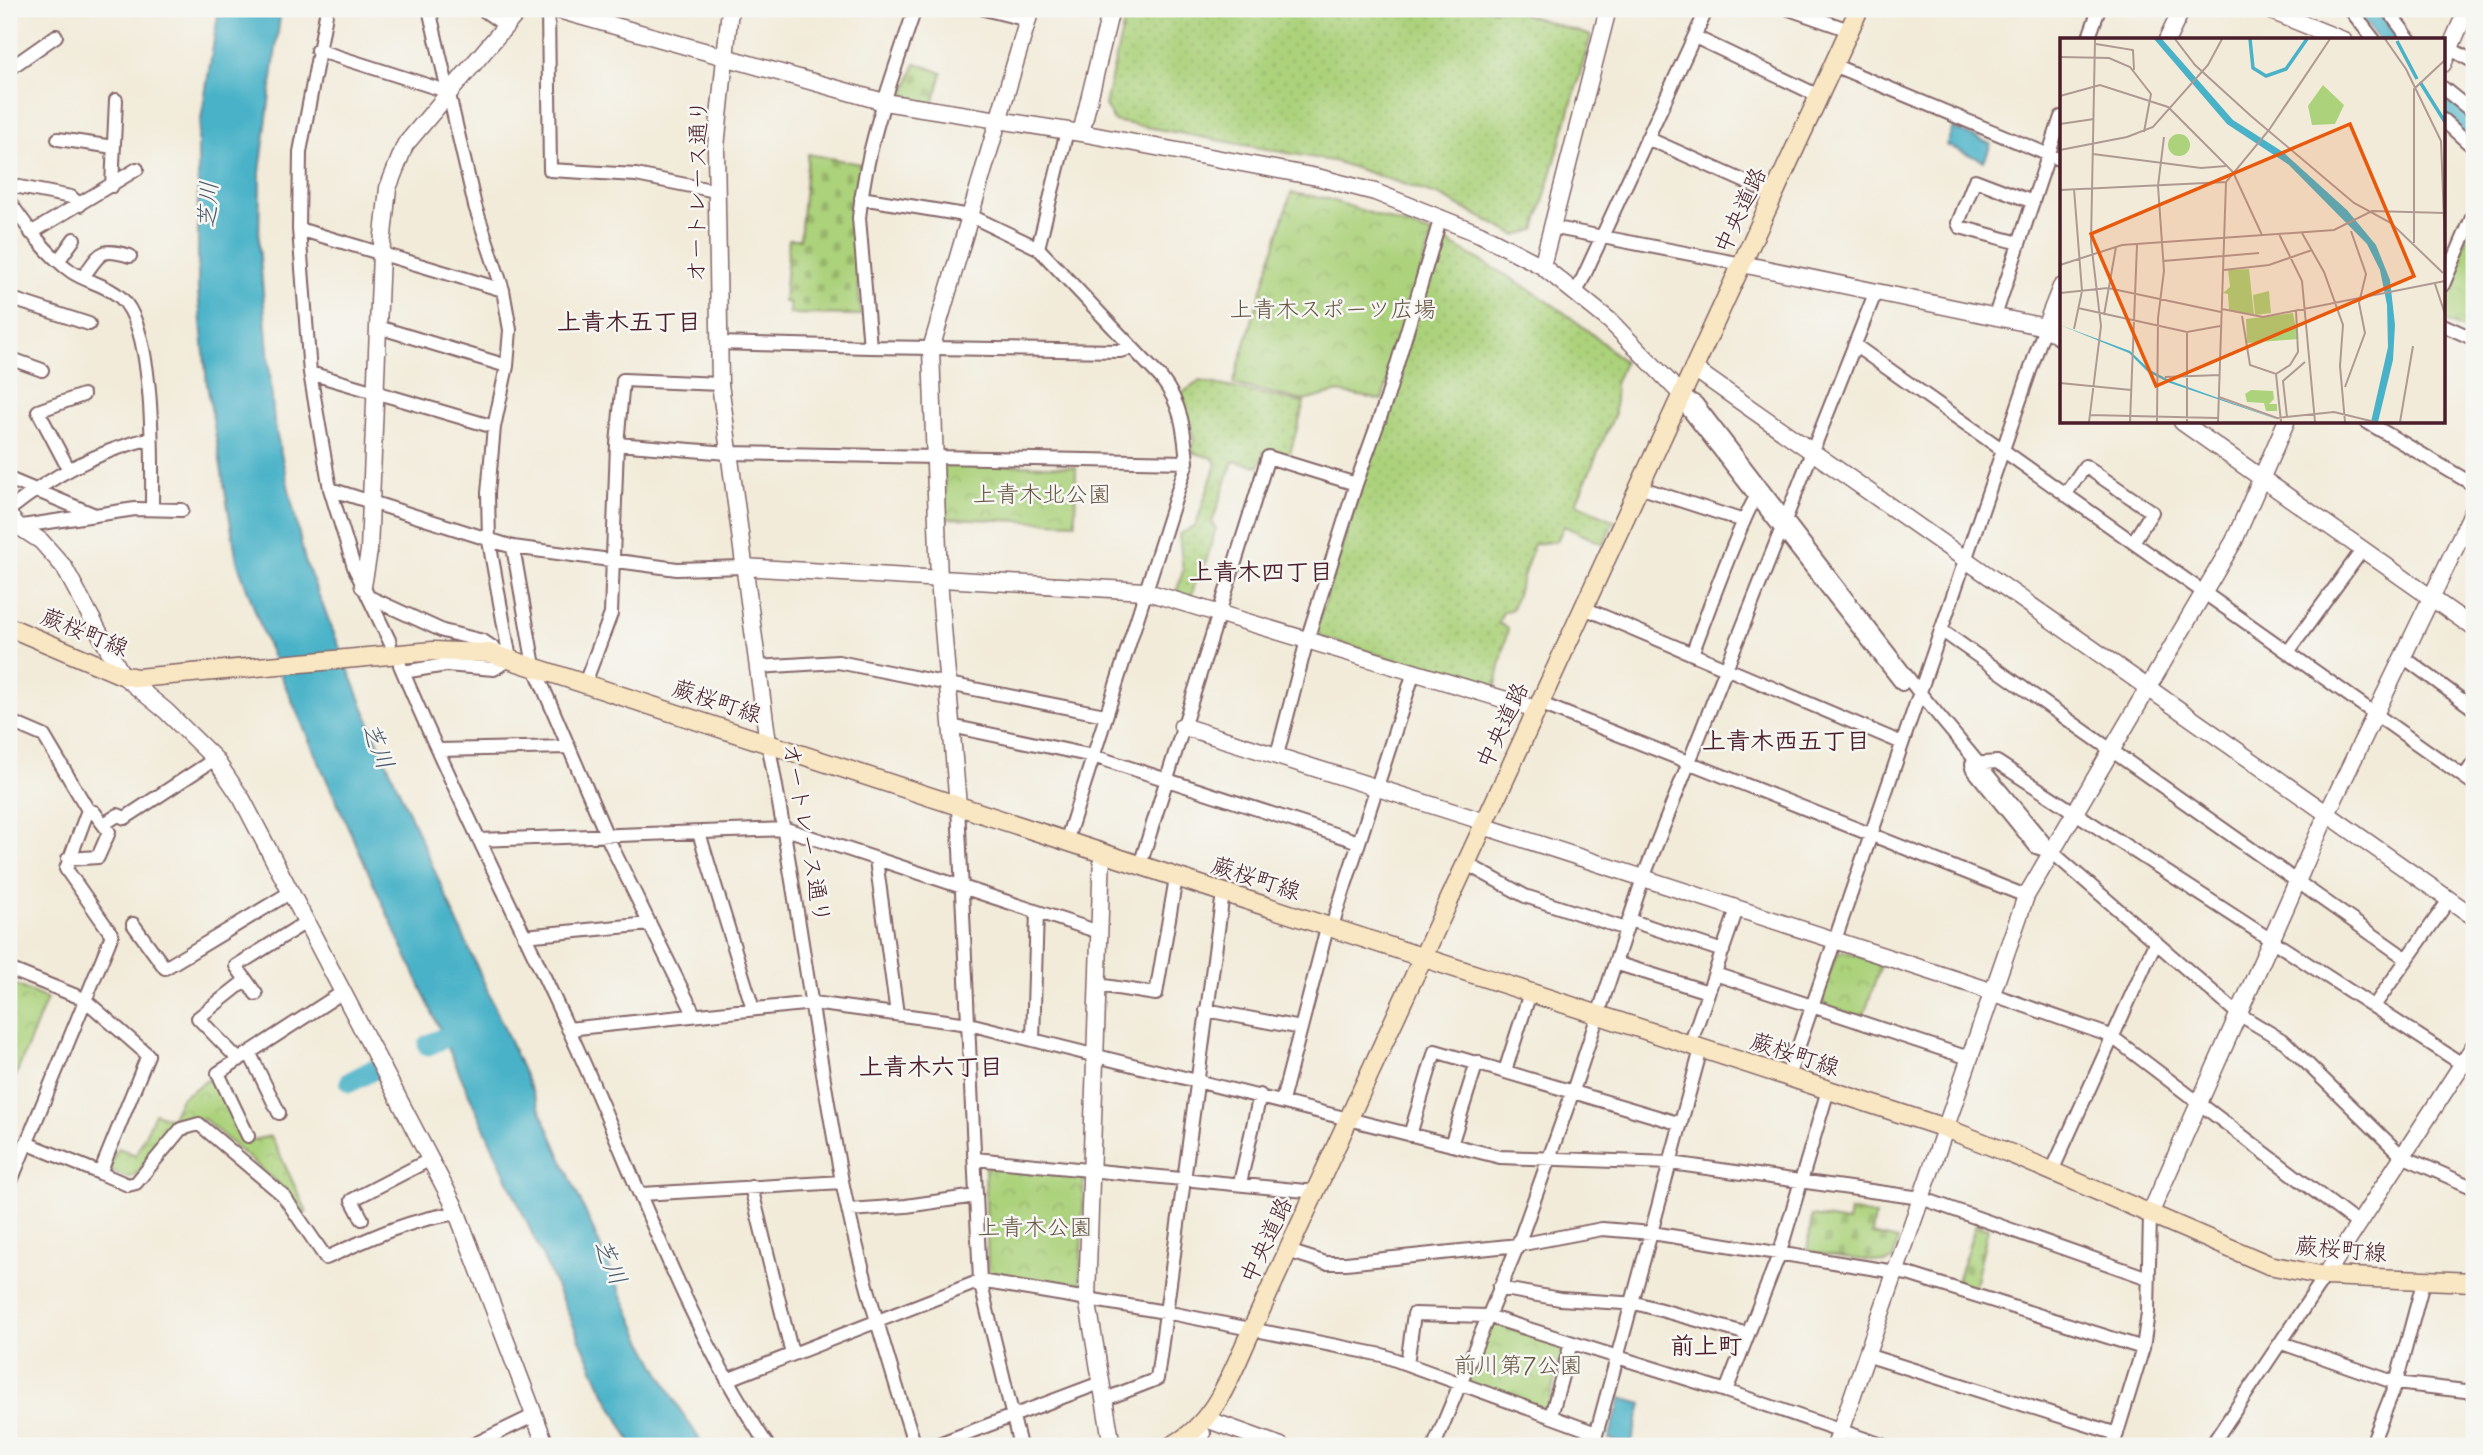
<svg xmlns="http://www.w3.org/2000/svg" width="2483" height="1455" font-family="Mynerve,'Klee One',sans-serif">
<style>
.grass{fill:url(#grass-dots);stroke:#7b7853;stroke-width:2}
.cemetery{fill:url(#cemetery-stones);stroke:#7b7853;stroke-width:2}
.park{fill:url(#park-crowns);stroke:#7b7853;stroke-width:2}
.water{fill:#4ab2c8;stroke:#4a687a;stroke-width:2}
.lines{fill:none;stroke-linecap:round;stroke-linejoin:round}
.river{stroke:#4ab2c8;stroke-width:21}
.minor-casing{stroke:#856668;stroke-width:16}
.tertiary-casing{stroke:#856668;stroke-width:19}
.secondary-casing{stroke:#856668;stroke-width:21}
.minor{stroke:#fff;stroke-width:12}
.tertiary{stroke:#fff;stroke-width:16}
.secondary{stroke:#f9e7c3;stroke-width:18}
.labels{text-anchor:middle;stroke-width:5;stroke-linejoin:round;paint-order:stroke}
.street-label{font-size:23px;fill:#4a1f2b;stroke:#f6f6f2}
.park-label{font-size:23px;fill:#675543;stroke:#f6f6f2}
.water-label{font-size:24px;font-style:italic;fill:#4a5a6a;stroke:#f6f6f2}
.neighbourhood-label{font-size:24px;font-weight:bold;fill:#4a1f2b;stroke:#f6f6f2}
.inset-river{fill:none;stroke:#4ab2c8;stroke-width:3.5}
.inset-road{fill:none;stroke:#af9993;stroke-width:2}
.view{fill:#e8590c;fill-opacity:0.15;stroke:#e8590c;stroke-width:3.5}
.inset-edge{fill:none;stroke:#4a1f2b;stroke-width:3.5}
</style>
<defs>
<pattern id="grass-dots" width="8" height="8" patternUnits="userSpaceOnUse" patternTransform="scale(1.75)"><rect width="8" height="8" fill="#acd27b"/><path d="M2 2h.1M6 6h.1" fill="none" stroke="#96b46a" stroke-width="1.8" stroke-linecap="round"/></pattern>
<pattern id="cemetery-stones" width="16" height="16" patternUnits="userSpaceOnUse" patternTransform="scale(1.75)"><rect width="16" height="16" fill="#acd27b"/><path d="M2 7V4a2 2 0 0 1 4 0v3zM10 15v-3a2 2 0 0 1 4 0v3z" fill="#96b46a"/></pattern>
<pattern id="park-crowns" width="20" height="18" patternUnits="userSpaceOnUse" patternTransform="scale(1.75)"><rect width="20" height="18" fill="#acd27b"/><path d="M2 6a3 3 0 1 1 6 0M12 15a3 3 0 1 1 6 0" fill="none" stroke="#96b46a"/></pattern>
</defs>
<rect width="100%" height="100%" fill="#f6f6f2"/>
<filter id="ink" filterUnits="userSpaceOnUse"><feTurbulence type="fractalNoise" baseFrequency=".0143" numOctaves="2"/><feDisplacementMap in="SourceGraphic" scale="14" xChannelSelector="R" yChannelSelector="G"/><feConvolveMatrix kernelMatrix="1 2 1 2 8 2 1 2 1" color-interpolation-filters="sRGB"/></filter>
<filter id="wash" filterUnits="userSpaceOnUse"><feTurbulence type="fractalNoise" baseFrequency=".00686" numOctaves="4" result="noise"/><feDisplacementMap in="SourceGraphic" scale="28" xChannelSelector="R" yChannelSelector="G"/><feGaussianBlur stdDeviation="1.57" result="paint"/><feColorMatrix in="noise" values="0 0 0 0 0 0 0 0 0 0 0 0 0 0 0 0 0 1.4 0 .05"/><feComposite in="paint" operator="in"/></filter>
<g filter="url(#wash)">
<rect width="100%" height="100%" fill="#f2ebd9"/>
<path class="grass" d="M1127 9H1509L1591 36 1535 230 1517 236 1442 197 1337 162 1114 121 1105 105Z
M1440 238C1509 276 1566 307 1624 362L1615 384V413L1576 503 1614 521 1603 544 1564 526 1557 541 1534 544 1512 609 1503 612 1498 623 1508 628 1495 690 1321 637 1316 629Z
M1200 381 1304 403 1289 457 1265 451 1259 466 1233 461 1212 523 1216 528 1201 578H1197L1191 597 1176 593 1183 571 1179 534 1195 527 1216 464 1213 458 1191 452 1194 440 1181 394Z"/>
<path class="cemetery" d="M916 63 942 73 933 104 903 98Z
M808 154 861 164 853 217 861 315 790 314 789 302H784L789 239H800Z
M1850 1211 1875 1216 1872 1234 1898 1240 1893 1260 1885 1263 1807 1252 1812 1216 1848 1222Z
M1976 1224 1988 1228 1974 1290 1956 1284Z"/>
<path class="park" d="M1291 193 1325 198 1432 234 1382 400 1338 392 1304 401 1233 384Z
M2474 219V334L2443 320V294Z
M948 463 1076 467 1075 523 946 518 944 467Z
M1843 951 1881 964 1863 1018 1826 1006 1821 998 1836 955Z
M9 982 47 999 9 1092Z
M215 1075 244 1142 271 1136 307 1212 303 1214 284 1189 204 1119 183 1121 134 1176C123 1179 115 1176 110 1166L118 1148 136 1155 155 1113 171 1119 181 1098Z
M991 1166 1078 1174 1084 1180 1080 1287 1072 1291 993 1277 988 1274 985 1168Z
M1496 1324 1564 1346 1547 1410 1469 1383 1467 1378 1489 1325Z"/>
<path class="water" d="M219 9H281L260 172 259 245 274 422 305 561 376 738 640 1336 679 1408 704 1446H633L601 1386 321 767 267 644 237 561 207 384 198 291V138Z
M2354 9H2379L2404 40H2379Z
M2443 95 2474 118V142L2443 118Z
M1953 128 1991 144 1984 161 1946 145Z
M1621 1398 1642 1404 1631 1445 1609 1439Z"/>
<g class="lines">
<path class="river" d="M428 1045 469 1027
M350 1082 371 1071"/>
</g>
</g>
<g filter="url(#ink)">
<g class="lines">
<g class="minor-casing">
<path id="minor" d="M327 9 300 152 299 229 310 373 330 489 354 567 390 642
M429 9 475 206 503 290 510 330 507 366 494 427 488 493 489 541 510 659
M482 9 506 26
M548 9 550 170 636 175 716 191
M915 9C892 78 866 145 859 218L870 347 1120 351 1132 348
M984 9 1028 20
M1789 9 1849 30
M2350 9 2374 40
M2387 9 2410 40
M1695 37 1819 96
M2088 40 2099 9
M2449 48 2474 62
M317 50 449 92
M1833 65 2061 160
M9 69 56 36
M2443 88 2474 113
M2443 120 2474 148
M1647 138 1775 195
M58 139 114 147
M9 185 71 197 80 205
M112 186 116 100
M861 198 971 216 1038 248 1161 378C1182 405 1184 429 1187 462L1066 842
M9 201C27 227 46 254 72 272 87 282 105 284 120 297 156 327 152 462 152 509
M1551 227 1742 264
M299 229 503 290
M31 233 137 169
M2019 243 1960 227 1958 223 1975 180 2033 202
M1038 248 1067 131
M59 260 74 239
M83 277C101 253 99 247 130 256
M2443 285 2474 213
M1576 293 1707 9
M9 298 89 324
M1995 316 2061 117
M2443 325 2474 339
M378 327 507 366
M718 343 870 347
M1856 346 2474 784
M9 358 42 370
M310 373 494 427
M1681 394 1696 403 1919 692 2052 852 2237 1013 2285 1042 2402 1156 2474 1188
M1681 394 1689 411 1902 684
M2367 422 2474 485
M617 444 728 453 1187 462
M68 468 38 411 83 395
M9 479 95 515
M1356 484 1387 398 1441 217
M1639 487 1744 521
M330 489 513 547 677 569 743 567
M2065 495 2085 466 2152 512 2133 542
M9 510C53 475 96 452 151 438
M9 528 135 509 182 510
M513 547 534 666 609 841 694 1014
M371 598 443 631 483 641 510 659 494 669 446 665 403 672
M1584 608 1902 743
M1941 630 2407 959
M2288 652 2363 549
M1692 654C1702 628 1746 504 1760 492
M2402 656 2474 709
M400 665C455 796 520 921 578 1050 638 1183 686 1325 768 1446
M757 667 838 662 1105 715
M585 683 611 614 617 444 623 380 720 384
M1539 703 2026 896
M9 721 44 736 88 810 66 869 112 935 9 1186
M951 726 1093 756 1359 842
M768 743C796 888 814 1036 842 1181 860 1271 888 1359 915 1446
M438 750 569 747
M1972 764 1997 762 2462 1064 2474 1068
M1972 768 2036 847 2052 852
M2464 777 2474 762
M958 806 980 1281 1020 1446
M104 824 118 815 125 818 215 759
M699 833 753 1009
M479 840 786 829 1099 932
M68 859 98 857 109 832 94 812 88 810
M876 860 897 1014
M1467 864 1525 896 1626 929
M1140 865 1268 457 1356 484 1307 640 1277 755
M1629 920 1723 951
M133 924 165 968 291 892
M1331 929 1414 672
M524 936 650 924
M1615 963 1708 992
M9 969 84 999 148 1055 100 1173 26 1143
M1715 974 1969 1058
M1098 985 1156 994 1176 878
M256 994 236 966 306 922
M1991 994 2111 1036 2358 1224
M2374 1006 2449 900
M1206 1010 1301 1028
M568 1029 813 1003 969 1024 1500 1157 1671 1163 1921 1198 2148 1278
M1033 1039 1037 912
M1690 1045 1737 909
M250 1054 279 1113
M239 1060 198 1018 246 980
M1505 1071 1530 993
M1788 1077 2045 327
M1282 1101 1327 928
M1410 1135 1435 1051 1681 1124
M248 1136 218 1073 343 992
M1451 1145 1477 1062
M975 1159 1316 1192
M2052 1171 2155 943
M100 1173 128 1185 136 1183 181 1129 199 1124 283 1195 326 1258C370 1238 410 1219 458 1213
M1240 1183 1260 1095
M751 1187 792 1354
M642 1194 842 1182
M849 1210 906 1206 976 1196
M362 1219 352 1200 431 1159
M1288 1251 1326 1263H1346L1518 1245 1602 1229 1652 1233 1908 1274 2143 1348
M1499 1288 1560 1299 1639 1304 1748 1334
M2282 1343 2396 1383 2474 1392
M1866 1355 2117 1434
M1407 1364 1414 1314 1487 1316 1726 1391 1885 1446
M727 1380 980 1281 1165 1312 1382 1355 1596 1433
M1726 1391 1780 1252 1828 1090
M1103 1400 1157 1379 1223 893
M1551 1416 1571 1343
M1200 1427 1204 1433 1201 1446
M471 1446 535 1415
M933 1446 1100 1383
M1434 1446 1518 1245 1573 1091 1643 878 1876 291
M1593 1446 1701 1049
M2113 1446 2143 1348 2148 1313 2150 1214
M2211 1446 2325 1276
M2371 1446 2396 1383 2424 1279"/>
</g>
<g class="tertiary-casing">
<path id="tertiary" d="M555 9 884 102 1081 133 1317 177 1375 192 1480 234 1542 266 1610 321 1681 394
M730 9 716 147 720 384 768 743
M2266 9 2343 40
M2167 40 2182 9
M2443 64 2467 9
M1081 133 1111 9
M1742 264 2045 327 2061 338
M1542 266 1608 9
M2045 327 2061 287
M1693 368 2474 917
M2182 422 2474 628
M9 516 18 526 41 541 64 567 122 675 166 711 215 759 242 799 454 1205 546 1446
M743 567 1144 591 1536 709
M363 586 369 551 381 254 388 188 405 145 520 9
M1182 726 1485 822
M958 806 939 580 931 349 1031 9
M1483 826 1982 988 1991 994
M1102 853 1087 1298 1112 1446
M2150 1214 2327 814 2474 509
M2325 1276 2474 1046
M1206 1419 1281 1446
M1835 1446 2026 896 2234 541 2286 422"/>
</g>
<g class="secondary-casing">
<path id="secondary" d="M9 627 122 675 137 678 433 651 490 653 1945 1128 2014 1155 2269 1265 2325 1276 2474 1282
M1171 1446C1216 1424 1232 1371 1252 1329L1859 9"/>
</g>
<use href="#minor" class="minor"/>
<use href="#tertiary" class="tertiary"/>
<use href="#secondary" class="secondary"/>
</g>
</g>
<g class="labels">
<g class="street-label">
<text transform="translate(697 191) rotate(-89)" y="8">オートレース通り</text>
<text transform="translate(1740 210) rotate(-65)" y="8">中央道路</text>
<text transform="translate(85 632) rotate(22)" y="8">蕨桜町線</text>
<text transform="translate(717 701) rotate(18)" y="8">蕨桜町線</text>
<text transform="translate(1502 725) rotate(-65)" y="8">中央道路</text>
<text transform="translate(807 833) rotate(80)" y="8">オートレース通り</text>
<text transform="translate(1256 878) rotate(18)" y="8">蕨桜町線</text>
<text transform="translate(1795 1054) rotate(18)" y="8">蕨桜町線</text>
<text transform="translate(1266 1240) rotate(-65)" y="8">中央道路</text>
<text transform="translate(2341 1249) rotate(5)" y="8">蕨桜町線</text>
</g>
<g class="park-label">
<text x="1333" y="317">上青木スポーツ広場</text>
<text x="1042" y="502">上青木北公園</text>
<text x="1035" y="1235">上青木公園</text>
<text x="1518" y="1373">前川第7公園</text>
</g>
<g class="water-label">
<text transform="translate(208 205) rotate(-87)" y="8">芝川</text>
<text transform="translate(378 746) rotate(68)" y="8">芝川</text>
<text transform="translate(610 1262) rotate(66)" y="8">芝川</text>
</g>
<g class="neighbourhood-label">
<text x="629" y="330">上青木五丁目</text>
<text x="1261" y="580">上青木四丁目</text>
<text x="1786" y="749">上青木西五丁目</text>
<text x="931" y="1075">上青木六丁目</text>
<text x="1706" y="1354">前上町</text>
</g>
</g>
<g transform="translate(2060 38)">
<rect width="385" height="385" fill="#f2ebd9"/>
<path d="M263 47 284 67 275 86 252 87 248 68ZM189 231 194 277 169 272 168 256 163 255 170 249 168 232ZM233 275 238 301 187 305 186 281Z" fill="#acd27b"/>
<path d="M108 107a11 11 0 1 1 22 0a11 11 0 1 1-22 0ZM209 253 211 275 195 277 193 257Z" fill="#acd27b"/>
<path d="M191 352 213 353 214 361 209 366H217V373H206L204 365 187 364 185 356Z" fill="#acd27b"/>
<path d="M94 1H102L173 82 223 114 287 172 316 207 330 242 335 287 333 322 318 384H311L328 309 327 267 320 232 307 206 229 127 167 86ZM0 287 70 313 90 332 111 343 225 384 110 345 88 334 69 315Z" fill="#4ab2c8"/>
<path class="inset-river" d="M190 1 193 30 206 38 226 31 247 1M337 3 357 41M360 44 385 84"/>
<path class="inset-road" d="M115 1 135 27 191 78 294 165 331 185 383 235M325 1 346 31 381 103 385 208M36 6 73 12 74 32M0 19 49 20 70 29 91 56 84 94M0 58 40 47 108 69 173 134 202 197M0 86 34 81M0 112 67 99 93 89 148 27 162 1M33 116 141 130 166 128M0 152 166 144M242 195 264 234 283 287 280 328 285 384M219 196 242 243 255 384M354 205V51L385 22M164 218 199 215M103 223 163 218M0 227 62 207 274 192 312 173 385 175M164 232 209 227 252 212M375 246 385 276M0 255 48 250 161 274M18 270 127 294 160 288M162 271 203 279 385 243M44 277 56 209M182 278 190 327 216 336 230 327 238 314 236 272M14 291 22 253 14 151M216 336 221 384M105 339 160 337M0 345 71 352M285 349 305 295 299 265 306 236 291 193M159 359 217 380 274 374 315 384M30 377 158 380M227 379 223 343 245 324M29 384 41 288 31 204 35 1M70 384 77 207M97 384 98 280 104 233 98 148 104 99M127 384V294M158 384 166 144 209 92 270 1M340 384 353 308"/>
<path class="view" d="M290 86 354 238 96 348 31 196Z"/>
<rect width="385" height="385" class="inset-edge"/>
</g>
<rect width="2483" height="1455" fill="none" stroke="#f6f6f2" stroke-width="35"/>
</svg>
